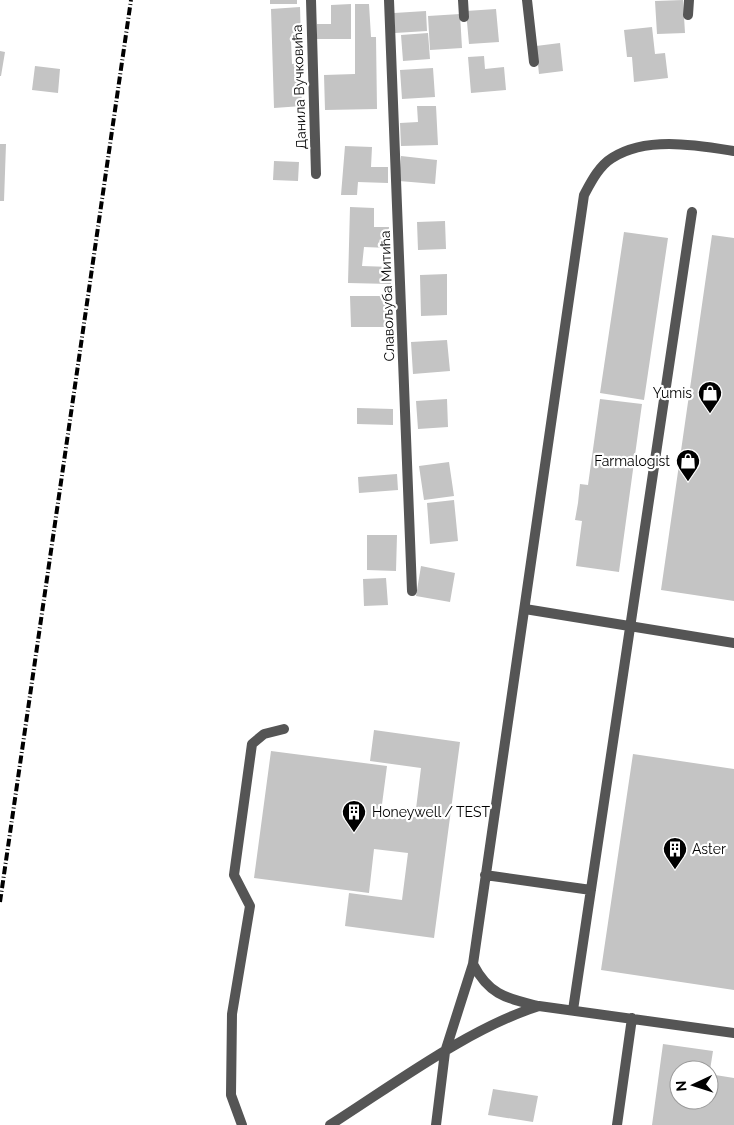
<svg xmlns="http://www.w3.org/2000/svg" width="734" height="1125" font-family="Raleway,sans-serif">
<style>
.building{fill:#c4c4c4}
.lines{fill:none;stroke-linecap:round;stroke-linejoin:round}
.service{stroke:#555;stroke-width:10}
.minor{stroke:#555;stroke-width:10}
.rail{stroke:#000;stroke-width:4;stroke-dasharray:8 2.5 1 2.5;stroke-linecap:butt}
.labels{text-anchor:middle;stroke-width:4.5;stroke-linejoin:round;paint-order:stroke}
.street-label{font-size:14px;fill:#000;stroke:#fff}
.poi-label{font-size:14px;fill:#000;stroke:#fff;text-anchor:end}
</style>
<rect width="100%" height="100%" fill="#fff"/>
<path class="building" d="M270 0H297V4H270Z
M683 0 685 33 657 34 655 1Z
M351 4V39H317V24H331V5Z
M355 4H369L371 37H376L377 109 325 110 324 75 355 74Z
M300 7 301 40H291L292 64 300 63 302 106 274 108 271 9Z
M496 9 499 42 469 44 466 11Z
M426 11 427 31 395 33 394 13Z
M460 14 462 48 430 50 428 16Z
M652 27 655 54 665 53 668 78 634 82 632 57H627L624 30Z
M428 33 430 59 403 61 401 35Z
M560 43 563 71 539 74 536 46Z
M0 51 5 52 1 76H0Z
M484 56 485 69 504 67 506 90 471 93 468 57Z
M35 66 60 69 58 93 32 90Z
M433 68 435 97 402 99 400 70Z
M417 106H436L438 145 401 146 400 123 418 122Z
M0 144H6L4 201H0Z
M345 146 372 147 371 167H388V183L358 182 357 195H341Z
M401 156 437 160 435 184 399 181Z
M274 161 299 162 298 181 273 180Z
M350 207 374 208V227H389V248L364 247 362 266 391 267V284L348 283Z
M445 221 446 249 418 250 417 222Z
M624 232 668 238 644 400 600 393Z
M712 235 734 238V601L661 590Z
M447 274V315L421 316 420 275Z
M350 296H389V327H351Z
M447 340 450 371 413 374 411 342Z
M447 399 448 427 418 429 416 401Z
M600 399 642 404 619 572 576 566 582 521 575 520 578 503 580 484 588 485Z
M357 408 393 409V425L357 424Z
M449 462 454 496 424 500 419 466Z
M397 474 398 490 359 493 358 477Z
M454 500 458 541 430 544 427 503Z
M367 535H397L396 571 367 570Z
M421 566 455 573 450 602 416 596Z
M386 578 388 605 364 606 363 579Z
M374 730 460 742 434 938 345 926 349 893 402 900 408 853 374 849 369 893 254 878 271 751 387 766 381 812 415 817 421 768 370 761Z
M633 754 734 769V990L601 970Z
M663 1044 713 1051 710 1070H679V1100H709V1074L734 1078V1125H652Z
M493 1089 538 1096 533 1122 488 1115Z"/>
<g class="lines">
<path class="service" d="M525 609 734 643
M485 875 591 890
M473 964C489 995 506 998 538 1006
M573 1010 692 212
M242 1125 231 1095 232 1014 250 906 234 875 252 744 264 734 284 729
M330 1125C393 1085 469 1028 539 1006L734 1033
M436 1125 445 1052 473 964 584 195C591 182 599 166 612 158 646 136 696 145 734 151
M617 1125 632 1018"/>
<path class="minor" d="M311 0 316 174
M389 0 412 591
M463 0 464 17
M527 0 534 62
M688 15 689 0"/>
<path class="rail" d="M0 902 131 0"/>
</g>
<defs>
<g id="shop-pin" transform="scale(1.25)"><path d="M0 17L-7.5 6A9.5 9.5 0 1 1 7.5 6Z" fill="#000" stroke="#fff"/><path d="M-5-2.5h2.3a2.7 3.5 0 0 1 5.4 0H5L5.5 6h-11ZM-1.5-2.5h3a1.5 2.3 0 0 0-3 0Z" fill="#fff"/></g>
<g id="building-pin" transform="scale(1.25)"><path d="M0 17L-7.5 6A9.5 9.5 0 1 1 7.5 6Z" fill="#000" stroke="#fff"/><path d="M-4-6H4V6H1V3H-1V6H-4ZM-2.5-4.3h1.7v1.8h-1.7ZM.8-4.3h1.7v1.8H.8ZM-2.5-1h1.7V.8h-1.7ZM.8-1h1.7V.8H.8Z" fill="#fff"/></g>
</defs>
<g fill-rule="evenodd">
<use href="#shop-pin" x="710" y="393"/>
<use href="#shop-pin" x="688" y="461"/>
<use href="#building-pin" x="354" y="812"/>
<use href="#building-pin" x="675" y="849"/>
</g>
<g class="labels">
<g class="street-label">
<text transform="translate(299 87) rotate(-92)" y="5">Данила Вучковића</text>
<text transform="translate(387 296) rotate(-92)" y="5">Славољуба Митића</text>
</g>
<g class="poi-label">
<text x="692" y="398">Yumis</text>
<text x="670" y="466">Farmalogist</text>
<text x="372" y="817" text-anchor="start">Honeywell / TEST</text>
<text x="692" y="854" text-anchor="start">Aster</text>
</g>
</g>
<g transform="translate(694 1085) rotate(266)"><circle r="24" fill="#ffffff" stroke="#999999"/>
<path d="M0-4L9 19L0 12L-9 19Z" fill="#000000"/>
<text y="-8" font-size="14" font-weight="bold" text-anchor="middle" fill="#000000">N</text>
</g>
</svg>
